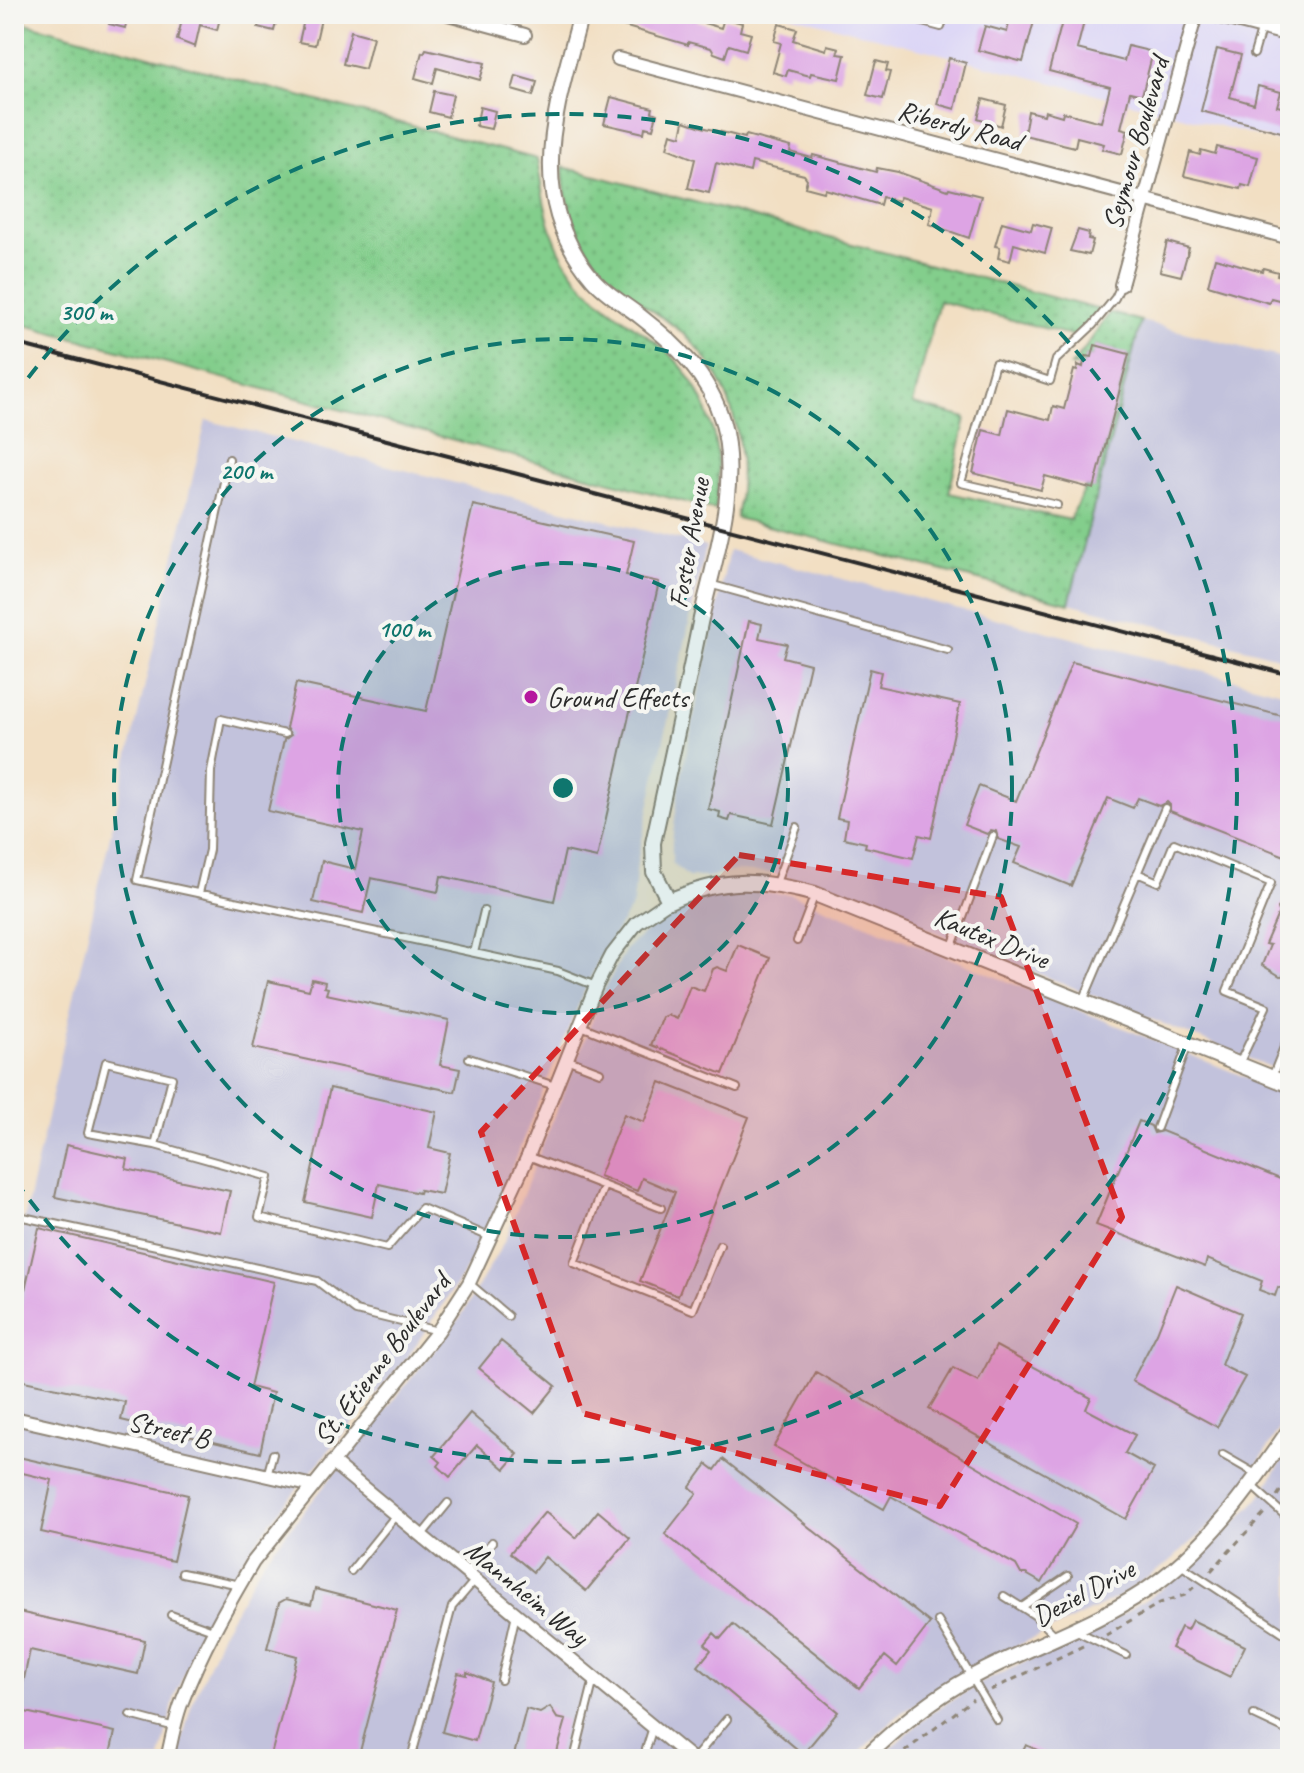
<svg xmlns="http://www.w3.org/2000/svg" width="1304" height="1773" font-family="Caveat,sans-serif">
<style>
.built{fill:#dcd6f6}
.industrial{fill:#c2c2dc}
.grass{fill:url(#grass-dots);stroke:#577c5c;stroke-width:2}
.building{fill:#dda4e4}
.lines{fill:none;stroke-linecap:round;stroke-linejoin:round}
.service-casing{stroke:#8e8577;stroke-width:10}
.minor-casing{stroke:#8e8577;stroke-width:16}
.tertiary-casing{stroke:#8e8577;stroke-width:18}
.secondary-casing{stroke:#8e8577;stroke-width:20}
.path{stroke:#8e8577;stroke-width:3;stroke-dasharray:6 6;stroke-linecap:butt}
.service{stroke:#fff;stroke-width:6}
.minor{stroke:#fff;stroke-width:12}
.tertiary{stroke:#fff;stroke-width:14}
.secondary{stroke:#fff;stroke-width:16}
.rail{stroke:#2b2b2b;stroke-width:4}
.marked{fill:#d62828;fill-opacity:0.2;stroke:#d62828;stroke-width:6;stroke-dasharray:16 10;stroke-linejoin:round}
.ring{fill:none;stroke:#0f766e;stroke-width:4;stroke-dasharray:14 10}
.poi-dot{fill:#b5179e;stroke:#f6f6f2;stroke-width:3}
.labels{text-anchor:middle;stroke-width:8;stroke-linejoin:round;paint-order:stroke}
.street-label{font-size:28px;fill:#2b2b2b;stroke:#f6f6f2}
.poi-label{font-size:28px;fill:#2b2b2b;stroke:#f6f6f2;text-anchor:start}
.centre{fill:#0f766e;stroke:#f6f6f2;stroke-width:4}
.ring-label{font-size:24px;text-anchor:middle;font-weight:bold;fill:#0f766e;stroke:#f6f6f2;stroke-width:8;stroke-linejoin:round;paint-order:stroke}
</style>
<defs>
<pattern id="grass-dots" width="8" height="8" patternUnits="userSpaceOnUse" patternTransform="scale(2)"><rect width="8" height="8" fill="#83ce8c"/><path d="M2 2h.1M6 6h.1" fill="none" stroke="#71b179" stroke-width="1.8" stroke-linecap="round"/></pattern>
</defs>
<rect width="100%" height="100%" fill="#f6f6f2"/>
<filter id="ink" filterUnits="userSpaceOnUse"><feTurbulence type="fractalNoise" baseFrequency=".0125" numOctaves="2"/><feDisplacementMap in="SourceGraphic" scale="16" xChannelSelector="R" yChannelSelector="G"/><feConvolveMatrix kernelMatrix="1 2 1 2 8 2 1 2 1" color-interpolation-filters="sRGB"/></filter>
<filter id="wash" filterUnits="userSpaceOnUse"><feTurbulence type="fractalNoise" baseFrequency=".006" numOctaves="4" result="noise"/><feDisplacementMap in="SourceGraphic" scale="32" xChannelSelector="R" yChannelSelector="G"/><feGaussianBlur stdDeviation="1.8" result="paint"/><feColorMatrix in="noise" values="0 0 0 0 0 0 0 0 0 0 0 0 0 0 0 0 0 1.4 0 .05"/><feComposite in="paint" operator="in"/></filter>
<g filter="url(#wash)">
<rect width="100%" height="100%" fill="#f2dfc3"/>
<path class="built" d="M786 14H1290V144L1282 142Z"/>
<path class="industrial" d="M1141 321 1290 360V660L1069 603Z
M206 420 706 546 637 862 633 904 600 958 582 996 476 1255 409 1355 282 1507 238 1566 200 1636 175 1696 160 1759H14V1266L98 888Z
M729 550 1290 694V1075L821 886 771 873 735 871 708 877H688L672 863V842L679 789Z
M728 890 790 894 1290 1095V1412L1244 1486 1211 1525 1167 1564 1119 1597 976 1666 901 1713 852 1759H177L191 1707 224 1628 262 1563 460 1318 505 1240 605 988 627 948 672 910Z
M1290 1447V1759H877L935 1710 981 1683 1115 1619 1160 1590 1201 1558 1260 1497Z"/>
<path class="grass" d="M14 20 537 159C543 198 548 237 571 270 596 305 632 322 664 349 710 388 725 453 715 510L14 322Z
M563 167 1100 310 1074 336 939 301 913 404 966 418 949 493 1070 520 1085 487 1094 488 1129 355 1095 345 1092 357 1085 356 1083 367 1071 366C1087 348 1096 331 1110 313L1141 321 1069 603 736 518C749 453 736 384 687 337 669 320 647 308 628 293 589 263 564 216 563 167Z"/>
<g id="blocks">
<path class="building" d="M112 14H129L125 28 109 24Z
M173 14H221L217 30 200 25 195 47 177 40 182 20 173 18Z
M262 14H278L274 31 258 27Z
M623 14H699L697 21 721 28 724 18 742 23 740 31 751 34 746 50 729 45 725 57 714 53 711 48 688 42V45L620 25Z
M1011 14H1036L1023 62 978 50 985 26 1007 32Z
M1064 14H1086L1077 49 1124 61 1128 46 1153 52 1142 95 1130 92 1121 128 1128 130 1122 154 1102 149 1104 144 1077 137 1075 147 1024 135 1028 111 1044 115 1045 111 1062 116 1063 112 1101 122 1110 87 1049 71Z
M305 15 321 19 315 45 299 42Z
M779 24 797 29 793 40 826 50 827 45 839 48 837 54 845 55 839 79 811 73 810 76 788 70 786 76 773 72 781 43 774 41Z
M351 31 373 37 365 69 343 64Z
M426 49 485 63 480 80 437 68 433 83 415 78 422 52 424 53Z
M1217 49 1241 55 1230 97 1254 104 1258 86 1281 92 1277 106 1290 109 1285 133 1201 111Z
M949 58 966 63 955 109 937 104Z
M876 61 888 64 886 71 890 72 883 99 867 95Z
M516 76 537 82 533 96 512 90Z
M434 91 453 95 448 117 429 112Z
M611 97 653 108 652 112 657 114 653 129 645 127 644 133 604 124Z
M983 99 1006 105 1001 126 978 118Z
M480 107 495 111 491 129 476 126Z
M684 121 702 127 745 138 746 135 791 147 790 152 812 158 813 155 876 172 877 168 898 172 948 190 949 188 981 196 969 238 929 224 933 207 900 197 898 201 882 197 880 205 825 189 824 192 805 187 807 179 804 175 752 162 750 172 716 163 709 193 688 188 695 159 667 148 671 133 681 136Z
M1217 147 1258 157 1250 187 1242 185 1241 189 1184 176 1190 152 1200 155 1201 150 1215 154Z
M1002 222 1031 230 1033 223 1052 228 1045 253 1014 244 1010 261 998 258 1000 247 995 246Z
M1078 230 1089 233 1088 239 1093 240 1089 255 1070 251Z
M1167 242 1189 248 1181 276 1160 271Z
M1215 258 1262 271 1263 268 1278 272 1277 275 1290 278V303L1271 298 1269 303 1208 285Z
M1095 345 1129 354 1094 489 1045 476 1041 490 973 473 983 430 1002 435 1008 409 1050 420 1053 406 1064 409 1074 370 1077 371 1078 365 1083 367 1085 356 1092 357Z
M473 505 634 541 626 575 659 582 597 858 565 851 554 901 441 876 438 892 371 878 363 913 313 902 322 861 355 869 363 832 268 811 284 740 291 735 286 728 296 683 426 711Z
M749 621 762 624 759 638 787 644 783 657 810 664 773 824 731 815 729 821 719 818 720 812 708 809Z
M1072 662 1290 718V858L1170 811V805L1167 802 1159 806 1138 798 1133 808 1108 798 1071 886 1014 863 1021 847 998 839 996 831 991 830 987 834 964 825 979 786 1016 801Z
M870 669 881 672 878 686 960 704 931 838 919 835 913 858 865 847 866 843 844 838 847 820 837 818Z
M1290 888V975L1280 976 1262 965 1270 945 1265 944 1279 912 1278 908 1283 903Z
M738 945 770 958 723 1074 651 1045 663 1017 668 1015 677 1019 690 986 704 991 713 969 717 967 727 971Z
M312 979 325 982 324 987 328 988 326 994 449 1020 440 1065 460 1069 455 1092 253 1048 268 981 309 990Z
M660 1082 749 1117 678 1296 640 1281 675 1192 642 1178 637 1191 599 1176 624 1114 644 1122Z
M330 1088 437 1112 429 1148 450 1153 441 1194 420 1190 419 1193 379 1184 372 1217 305 1202Z
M1139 1121 1151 1126 1154 1133 1162 1131 1290 1183V1273L1283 1289 1278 1287 1275 1296 1259 1290 1262 1281 1207 1259 1205 1267 1096 1225Z
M66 1145 128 1159 126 1169 230 1191 221 1232 55 1197Z
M39 1228 274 1282 250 1387 273 1393 260 1453 121 1420 125 1402 14 1379V1338Z
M1176 1285 1241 1313 1221 1365 1245 1377 1217 1427 1132 1381 1157 1333Z
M501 1341 556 1386 534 1413 479 1368Z
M996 1346 1091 1398 1086 1409 1135 1435 1125 1453 1154 1469 1126 1519 929 1409 953 1368 978 1381Z
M816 1372 1076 1524 1042 1583 1026 1574H1021L1016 1565 891 1496 884 1509 774 1446Z
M470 1413 518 1454 505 1469 477 1445 450 1477 438 1466 441 1462 434 1456Z
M14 1456 188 1495 173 1561 41 1532 52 1480 14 1471Z
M723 1459 930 1623 897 1666 885 1656 859 1688 665 1534 697 1493 690 1487 707 1464 715 1470Z
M598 1511 630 1538 586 1591 545 1557 533 1572 510 1553 545 1512 576 1538Z
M315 1589 397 1610 358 1759H270L297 1656 267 1648 279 1603 286 1599 311 1605Z
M14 1611 145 1640 138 1674 30 1650 19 1703 14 1702Z
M1192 1620 1245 1646 1230 1677 1171 1648 1181 1627 1187 1630Z
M733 1624 838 1712 803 1754 698 1666 711 1650 705 1644 714 1633 720 1639Z
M467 1672 491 1682 475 1741 442 1732 458 1673 467 1675Z
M550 1707 557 1718 566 1720 555 1759H513L526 1709 540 1713Z
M21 1711 115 1732 109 1759H14V1720L19 1721Z
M1026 1745 1057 1759H1019Z"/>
</g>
</g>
<g filter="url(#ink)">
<use href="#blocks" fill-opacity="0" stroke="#8e8577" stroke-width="2"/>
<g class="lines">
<g class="service-casing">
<path id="service" d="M912 14 911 19 941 27 945 14
M1109 17 1110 14
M1254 54 1262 26
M229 459 137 880 558 971 596 986
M1057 505 961 483 995 363 1050 381 1056 360 1093 325 1115 298 1121 285
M709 584 948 650
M1137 873 1158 882 1174 843 1271 883 1227 991 1266 1007 1239 1064
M776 883 797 827
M199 893 209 850 211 771 221 719 285 734
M797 941 815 894
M951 949 993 836
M474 953 484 911
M1083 1001 1165 808
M581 1026 737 1088
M469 1058 555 1086
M566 1059 600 1072
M1272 1077 1290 1032
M1157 1128 1188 1044
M155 1145 172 1078 106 1062 88 1133 155 1145 269 1177 259 1217 387 1248 422 1208 492 1238
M1286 1148 1290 1138
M528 1156 661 1208
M604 1186 574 1263 693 1310 720 1245
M14 1215 317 1281 356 1311 438 1331
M469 1283 508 1316
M1223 1455 1256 1474
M267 1476 273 1454
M1252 1486 1290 1520
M421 1536 448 1503
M1179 1564 1290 1637
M351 1571 396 1515
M182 1573 240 1585
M466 1573 492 1542
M1004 1596 1034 1615 1055 1635
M1022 1607 1068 1576
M171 1615 213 1630
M938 1621 997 1720
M1077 1631 1126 1655
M501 1680 516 1614
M130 1715 175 1727
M1254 1715 1290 1732
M411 1759 452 1607 475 1580
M574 1759 594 1679
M643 1759 653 1727
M694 1759 727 1719"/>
</g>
<g class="minor-casing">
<path id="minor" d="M448 14 525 35
M618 59 1290 238
M1121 285 1196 14
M14 1418 313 1486
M332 1462 692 1759
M167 1759C172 1739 175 1718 183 1699 201 1651 227 1606 253 1562L438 1331 469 1283 528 1156 596 986 612 955 637 923 669 901"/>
</g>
<g class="tertiary-casing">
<path id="tertiary" d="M581 14C557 107 522 196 593 279 606 294 626 305 641 317 676 344 709 376 722 420 741 486 714 559 700 623 685 697 669 770 653 843L654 872 669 901C723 877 759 879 815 894L1290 1085
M864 1759C896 1728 931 1699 970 1678 1027 1647 1090 1627 1145 1591 1206 1550 1249 1489 1290 1429"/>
</g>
<g class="secondary-casing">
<path id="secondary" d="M1217 14 1290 33"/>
</g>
<path class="path" d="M1277 1496 1290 1476
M1211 1571 1265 1512
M1106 1635 1160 1603 1185 1595 1194 1587
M991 1690 1085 1645
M895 1759 973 1699"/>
<use href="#service" class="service"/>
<use href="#minor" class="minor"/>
<use href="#tertiary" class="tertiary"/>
<use href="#secondary" class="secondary"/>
<path class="rail" d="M14 343 1290 675"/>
</g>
</g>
<path class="marked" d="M739 855 1001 897 1122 1217 940 1506 582 1413 481 1132Z"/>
<circle cx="563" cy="788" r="225" fill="#0f766e" fill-opacity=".12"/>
<g class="ring">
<circle cx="563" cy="788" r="225"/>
<circle cx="563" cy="788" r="449"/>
<path d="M14 397A674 674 0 1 1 14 1179"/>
</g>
<circle class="poi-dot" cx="531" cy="697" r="8"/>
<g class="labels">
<g class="street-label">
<text transform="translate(960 125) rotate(15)" y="10">Riberdy Road</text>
<text transform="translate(1135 143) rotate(-74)" y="10">Seymour Boulevard</text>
<text transform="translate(688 543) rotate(-80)" y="10">Foster Avenue</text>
<text transform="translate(992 937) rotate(22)" y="10">Kautex Drive</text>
<text transform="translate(381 1359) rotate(-53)" y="10">St. Etienne Boulevard</text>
<text transform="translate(169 1429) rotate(13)" y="10">Street B</text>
<text transform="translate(527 1592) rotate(39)" y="10">Mannheim Way</text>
<text transform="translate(1083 1592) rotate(-28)" y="10">Deziel Drive</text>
</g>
<g class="poi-label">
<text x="547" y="707">Ground Effects</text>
</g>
</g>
<circle cx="563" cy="788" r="12" class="centre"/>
<g class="ring-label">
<text x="86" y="320">300 m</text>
<text x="246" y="479">200 m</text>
<text x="404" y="637">100 m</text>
</g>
<rect width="1304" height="1773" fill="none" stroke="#f6f6f2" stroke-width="48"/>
</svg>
